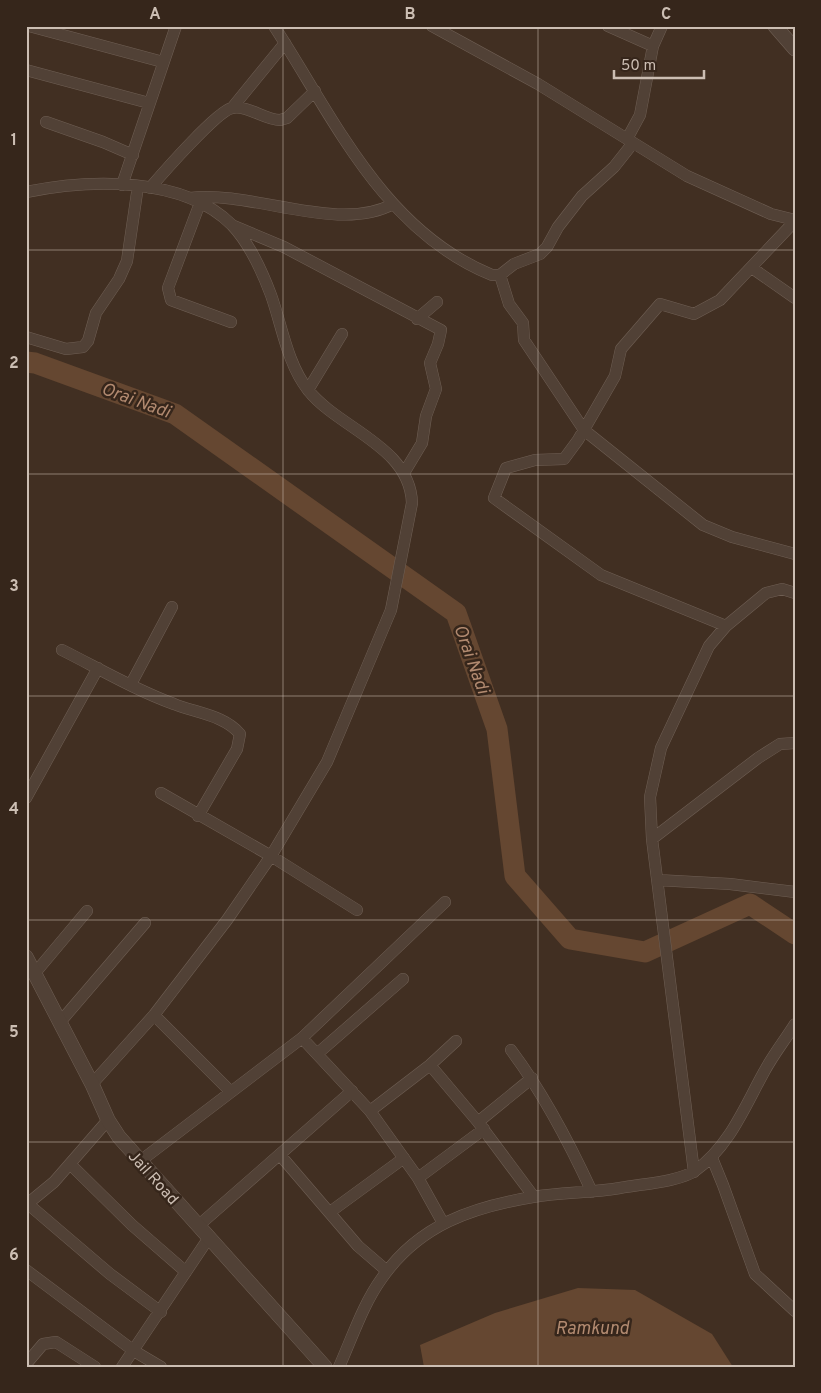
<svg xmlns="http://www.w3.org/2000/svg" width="821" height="1393" font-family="Overpass,sans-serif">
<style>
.water{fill:#654731}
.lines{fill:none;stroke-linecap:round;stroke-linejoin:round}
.river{stroke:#654731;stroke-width:21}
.minor-casing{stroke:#6f5f54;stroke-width:12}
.tertiary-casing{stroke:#6f5f54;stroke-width:15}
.minor{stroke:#514136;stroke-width:11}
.tertiary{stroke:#514136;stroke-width:14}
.grid{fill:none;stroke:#ccbeb3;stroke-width:1;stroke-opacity:0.55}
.labels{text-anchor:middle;stroke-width:5;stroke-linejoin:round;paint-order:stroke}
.street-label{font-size:16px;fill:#ccbeb3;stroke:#36261b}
.water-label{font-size:18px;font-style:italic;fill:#b28a70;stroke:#36261b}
.neatline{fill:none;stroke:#ccbeb3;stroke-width:2}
.grid-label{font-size:16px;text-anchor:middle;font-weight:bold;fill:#ccbeb3}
</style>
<rect width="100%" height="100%" fill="#412f22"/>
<path class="water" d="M578 1288 635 1290 712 1334 733 1367H424L420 1345 495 1313Z"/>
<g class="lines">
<path class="river" d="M26 362 35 363 175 414 456 613 497 729 515 876 570 939 645 952 750 904 795 934"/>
<g class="minor-casing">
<path id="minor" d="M29 26 163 62
M274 26C334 118 383 231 492 275H500L514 264 540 254 547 247 558 227 582 196 614 167 633 143
M432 26 538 84 687 176 771 214 795 220
M608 26 653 46
M26 70 149 103
M232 108 285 43
M46 122 103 142 133 155
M627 139 640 115 653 46 662 26
M122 185 176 26
M150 188C162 174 217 111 232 108 248 105 265 120 280 120L287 118 315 91
M26 192C90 179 183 176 232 225 250 244 262 271 271 295 282 326 287 363 308 390 339 429 410 446 412 503L391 610 327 762 271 856 227 920 154 1015 92 1084
M190 198C252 190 338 234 393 204
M200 203 168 288 171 300 231 322
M234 226 284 247 441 330 438 344 430 363 436 389 426 416 422 443 404 473
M752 268 795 298
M500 275 509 304 523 323 524 340 584 430 703 525 732 537 795 554
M417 319 437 302
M26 337 66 349 83 347 88 341 96 313 119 279 127 261 138 186
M308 390 342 334
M726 626 601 575 494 498 506 468 535 460 564 459 578 440 615 376 621 349 660 304 694 314 720 300 795 221
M62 650C98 668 135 690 174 704 196 713 224 715 240 734L237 749 198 816
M131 684 172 607
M161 793 271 856 357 910
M26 798 98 668
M652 839 758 758 780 744 795 743
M657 880 730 884 795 892
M35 973 87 911
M154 1015 231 1092
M61 1021 145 923
M302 1038 370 1111 418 1178 443 1223
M511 1050C544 1094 569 1142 592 1192
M317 1054 403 979
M430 1065 478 1122 534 1197
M370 1111 430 1065 456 1041
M478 1122 532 1078
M280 1155 358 1246 387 1271
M712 1158 723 1185 755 1274 795 1311
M139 1162 302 1038 445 902
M70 1164 132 1225 186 1272
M694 1172 652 839 650 797 661 748 709 646 726 626 766 593 782 589 795 593
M418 1178 484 1129
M28 1204 110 1274 161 1312
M26 1205 54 1182 108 1120
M330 1212 404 1158
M198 1226 352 1091
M26 1270 134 1351 161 1367
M26 1364 43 1344 56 1342 95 1367
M122 1367 208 1239
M339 1367C352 1338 363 1304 382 1278 419 1225 472 1207 533 1197 562 1192 591 1193 620 1188 640 1184 680 1182 696 1170 729 1147 745 1106 764 1072 773 1055 785 1040 795 1024"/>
</g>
<g class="tertiary-casing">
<path id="tertiary" d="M775 26 795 49
M26 957 92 1084 108 1120 119 1137 325 1367"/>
</g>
<use href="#minor" class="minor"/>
<use href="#tertiary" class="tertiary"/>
</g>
<path class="grid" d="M283 26V1367M538 26V1367M26 250H795M26 474H795M26 696H795M26 920H795M26 1142H795"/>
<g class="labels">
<g class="street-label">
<text transform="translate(154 1177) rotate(48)" y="6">Jail Road</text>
</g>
<g class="water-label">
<text transform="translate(136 400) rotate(20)" y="6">Orai Nadi</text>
<text transform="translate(472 659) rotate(70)" y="6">Orai Nadi</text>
<text x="592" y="1334">Ramkund</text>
</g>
</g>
<rect width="821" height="1393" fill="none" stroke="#36261b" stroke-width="55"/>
<path d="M614 70v8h90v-8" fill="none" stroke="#ccbeb3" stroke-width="2.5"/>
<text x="621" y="70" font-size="15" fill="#ccbeb3" stroke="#36261b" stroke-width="4" paint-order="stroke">50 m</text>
<rect x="28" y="28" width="766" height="1338" class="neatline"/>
<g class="grid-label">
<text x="155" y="19">A</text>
<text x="410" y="19">B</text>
<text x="666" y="19">C</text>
<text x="14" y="145">1</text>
<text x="14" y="368">2</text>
<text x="14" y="591">3</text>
<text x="14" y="814">4</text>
<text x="14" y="1037">5</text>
<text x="14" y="1260">6</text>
</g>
</svg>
